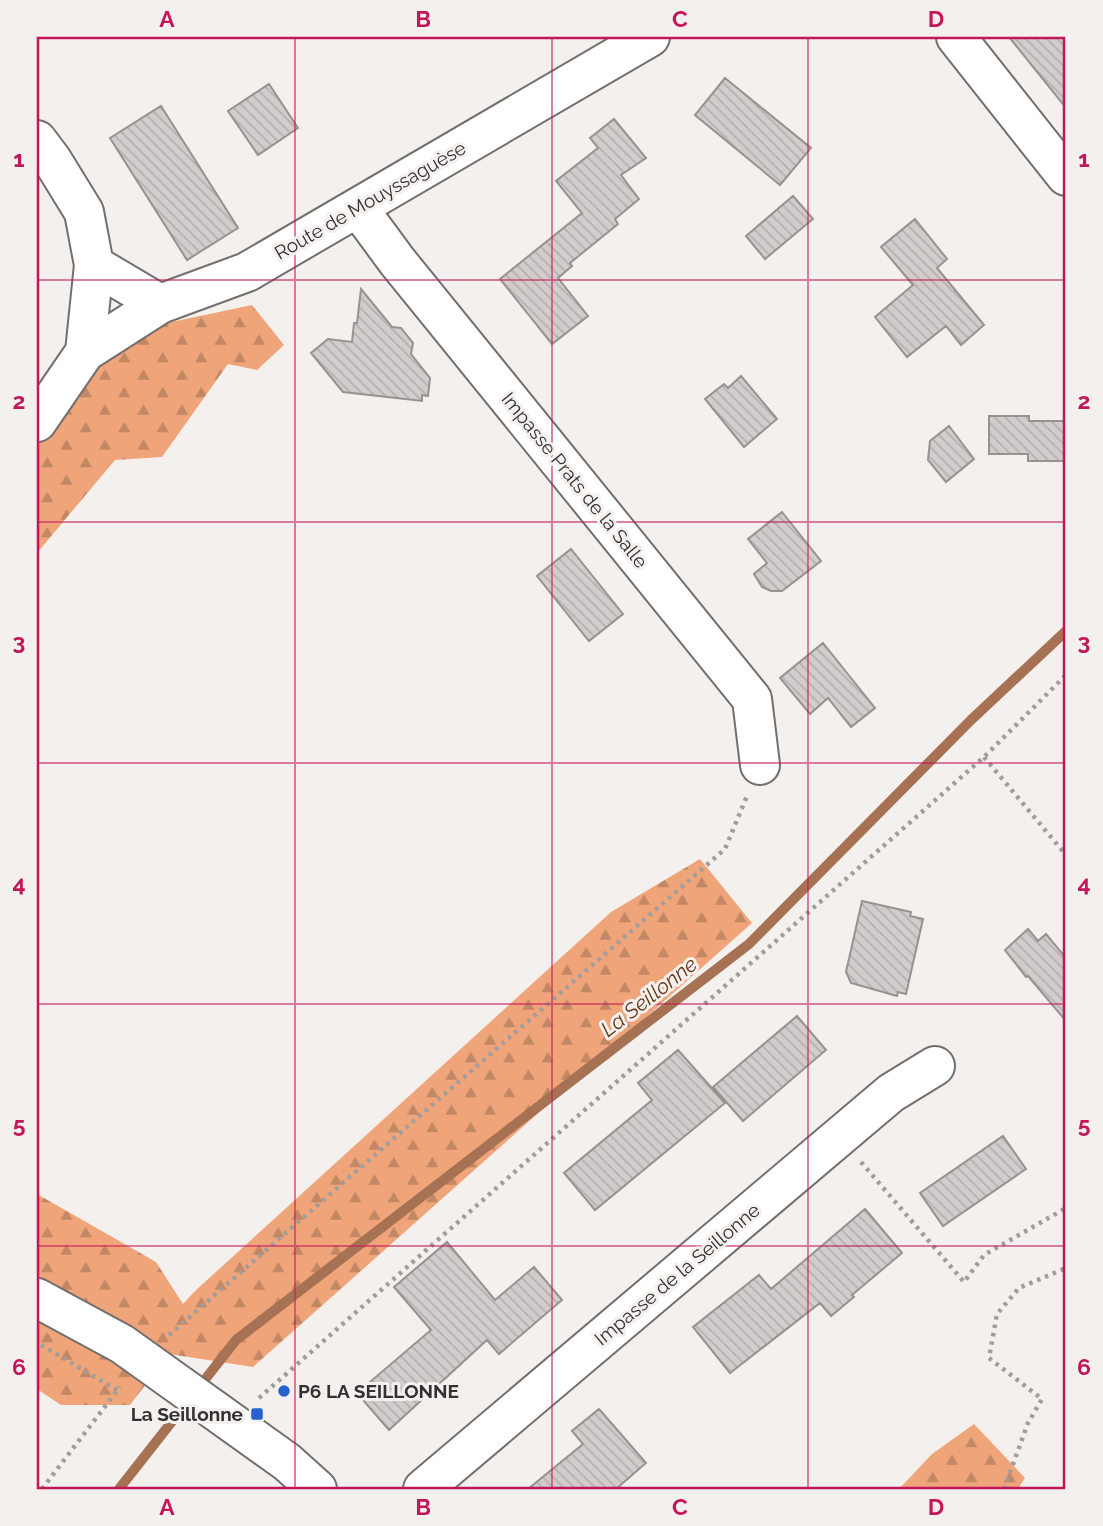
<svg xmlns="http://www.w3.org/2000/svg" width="1103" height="1526" font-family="Raleway,sans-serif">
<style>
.forest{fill:url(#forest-firs)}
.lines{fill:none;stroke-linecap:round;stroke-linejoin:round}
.stream{stroke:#a67253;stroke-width:10}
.building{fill:url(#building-back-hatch);stroke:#969290;stroke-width:2}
.minor-casing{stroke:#736f6d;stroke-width:42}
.path{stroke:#a09d9b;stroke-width:4.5;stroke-dasharray:3.5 5;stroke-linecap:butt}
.minor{stroke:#fff;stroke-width:38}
.grid{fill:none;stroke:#c2185b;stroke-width:2;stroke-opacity:0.55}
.poi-dot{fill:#2762cf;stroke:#f4f0ed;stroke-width:2.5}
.labels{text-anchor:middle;stroke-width:6;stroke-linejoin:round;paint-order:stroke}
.street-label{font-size:19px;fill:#333231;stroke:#f4f0ed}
.poi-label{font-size:19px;font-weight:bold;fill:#333231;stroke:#f4f0ed;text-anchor:start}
.water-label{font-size:21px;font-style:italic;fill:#673617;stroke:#f4f0ed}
.neatline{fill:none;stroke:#c2185b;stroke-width:2.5}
.grid-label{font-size:23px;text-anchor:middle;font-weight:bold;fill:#c2185b}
</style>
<defs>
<pattern id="forest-firs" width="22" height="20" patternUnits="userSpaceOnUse" patternTransform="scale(1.75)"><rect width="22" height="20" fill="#efa579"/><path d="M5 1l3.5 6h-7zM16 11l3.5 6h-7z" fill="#c28764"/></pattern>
<pattern id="building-back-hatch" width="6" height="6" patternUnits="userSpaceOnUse" patternTransform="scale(1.75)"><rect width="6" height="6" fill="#d2cdcb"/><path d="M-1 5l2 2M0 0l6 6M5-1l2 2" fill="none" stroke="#b5b0af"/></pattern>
</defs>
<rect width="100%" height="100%" fill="#f4f0ed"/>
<path class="forest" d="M252 305 284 345 257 370 228 364 162 457 115 460 37 553V410L91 339Z
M700 859 752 923 253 1367 169 1354 130 1405H61L37 1389V1194L156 1262 183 1304 195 1291 611 912Z
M974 1424 1025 1478 1018 1489H899L932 1454Z"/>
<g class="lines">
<path class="stream" d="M119 1489 236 1340 749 944 971 720 1066 631"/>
</g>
<path class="building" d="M1009 37H1066V108Z
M725 78 811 148 780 185 695 115Z
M269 84 298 128 258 155 228 111Z
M161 106 238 228 187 260 110 138Z
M614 119 646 158 621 175 639 199 615 219 618 224 570 263 572 266 558 278 588 316 552 344 500 279 582 213 556 181 598 148 590 138Z
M793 196 813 219 765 259 746 236Z
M915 219 947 259 937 268 984 325 961 345 946 326 907 357 875 317 913 285 881 247Z
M361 289 392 327 401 328 413 343 411 354 430 378 428 396 422 395V401L343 392 311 353 328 339 352 342 354 323H357Z
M741 376 777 419 744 447 705 399 724 384 728 388Z
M989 416H1029V421H1066V461H1028V454H989Z
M949 426 974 459 946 482 928 460 930 441Z
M782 512 821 561 782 591H771L762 587 754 574 767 563 748 539Z
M571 549 623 614 589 641 537 576Z
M823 643 875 708 851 727 828 698 810 714 780 678Z
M862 901 911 912 910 916 923 919 906 994 898 992 897 996 851 983 846 972Z
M1028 929 1038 941 1046 934 1066 958V1021L1028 976 1026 977 1005 950Z
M797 1016 826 1050 743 1121 713 1087Z
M678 1050 725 1103 595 1210 564 1173 652 1100 638 1083Z
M1003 1136 1026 1169 943 1226 920 1193Z
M865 1209 902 1253 852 1295 854 1297 831 1316 820 1303 730 1373 693 1327 759 1275 771 1289Z
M447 1242 495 1300 534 1267 562 1300 499 1354 487 1340 389 1430 357 1393 431 1330 394 1287Z
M599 1409 646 1463 616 1489H528L583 1444 572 1431Z"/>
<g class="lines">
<g class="minor-casing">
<path id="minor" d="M956 37 1066 176
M37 140 52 160 84 212 94 265 85 352 37 422
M358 208 397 261 752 699 760 765
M94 265 160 304
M85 352 160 304 247 272 650 37
M37 1298 122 1344 287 1462 317 1489
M423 1489 891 1093 935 1066"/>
</g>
<path class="path" d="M984 757 1066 855
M861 1162 964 1282 984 1255 1066 1208
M169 1335 725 849 747 796
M41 1345 117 1390
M259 1398 984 757 1066 675
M42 1489 120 1387
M1004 1489 1028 1423 1042 1399 989 1358 997 1314 1019 1288 1066 1268"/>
<use href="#minor" class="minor"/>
</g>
<path class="grid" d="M295 37V1489M552 37V1489M808 37V1489M37 280H1066M37 522H1066M37 763H1066M37 1004H1066M37 1246H1066"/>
<g class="poi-dot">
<circle cx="284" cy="1391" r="7"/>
<rect x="250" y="1407" width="14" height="14" rx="3.5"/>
</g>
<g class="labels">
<g class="street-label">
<text transform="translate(370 200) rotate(-30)" y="7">Route de Mouyssaguèse</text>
<text transform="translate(575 480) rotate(51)" y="7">Impasse Prats de la Salle</text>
<text transform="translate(677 1274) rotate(-40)" y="7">Impasse de la Seillonne</text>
</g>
<g class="poi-label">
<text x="298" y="1398">P6 LA SEILLONNE</text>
<text x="243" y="1421" text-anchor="end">La Seillonne</text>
</g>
<g class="water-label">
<text transform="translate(649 997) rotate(-38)" y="7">La Seillonne</text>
</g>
</g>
<rect width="1103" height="1526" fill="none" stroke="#f4f0ed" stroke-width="77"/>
<rect x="38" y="38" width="1026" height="1450" class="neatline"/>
<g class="grid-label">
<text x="167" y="27">A</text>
<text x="423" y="27">B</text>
<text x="680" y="27">C</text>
<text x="936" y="27">D</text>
<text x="19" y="167">1</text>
<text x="1084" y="167">1</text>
<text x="19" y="409">2</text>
<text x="1084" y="409">2</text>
<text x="19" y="650">3</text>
<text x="1084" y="650">3</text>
<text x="19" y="892">4</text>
<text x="1084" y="892">4</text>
<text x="19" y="1133">5</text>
<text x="1084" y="1133">5</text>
<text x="19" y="1375">6</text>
<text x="1084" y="1375">6</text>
<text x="167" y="1515">A</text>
<text x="423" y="1515">B</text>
<text x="680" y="1515">C</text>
<text x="936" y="1515">D</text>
</g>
</svg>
